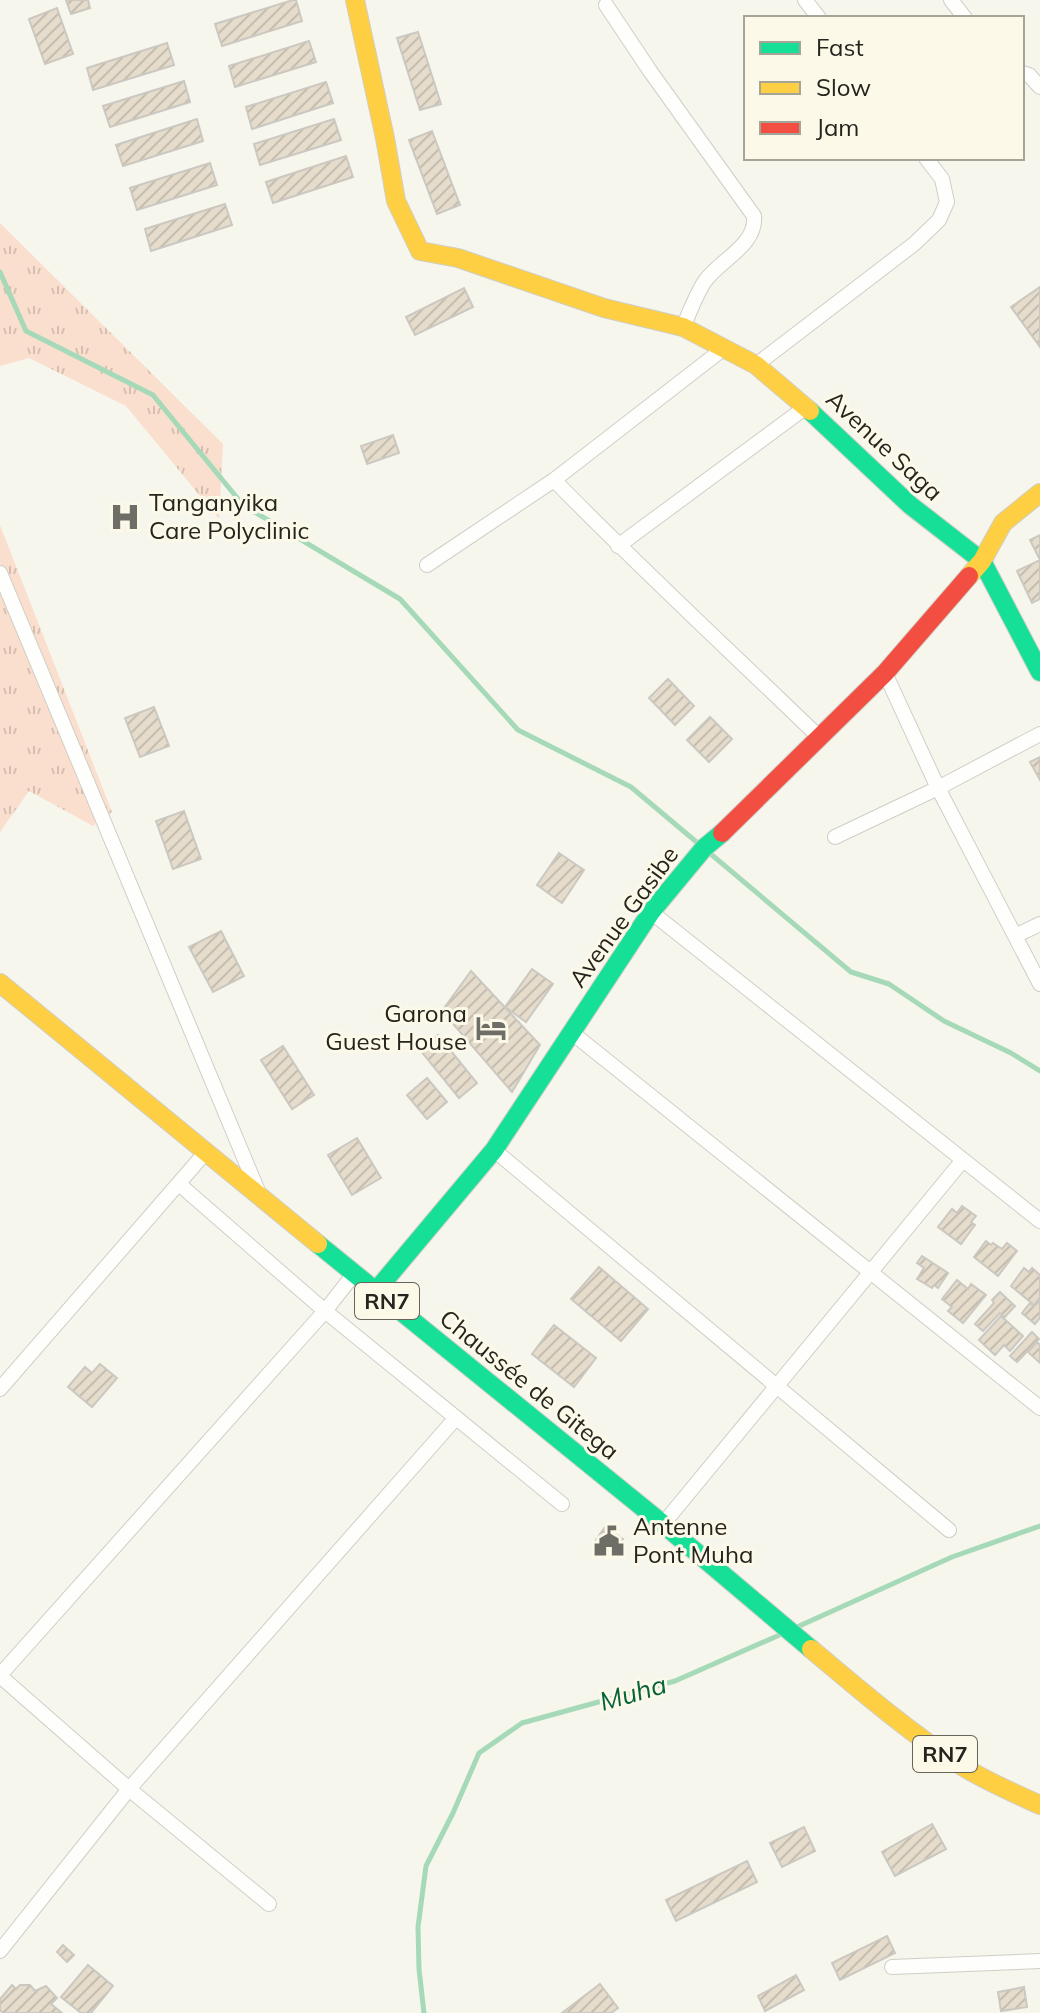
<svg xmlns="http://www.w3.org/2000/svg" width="1040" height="2013" font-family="Mulish,sans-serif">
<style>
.grass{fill:url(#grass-tufts)}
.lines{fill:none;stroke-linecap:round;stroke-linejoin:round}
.stream{stroke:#a5d9b8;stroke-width:5}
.building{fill:url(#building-hatch);stroke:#cbc8c2;stroke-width:2}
.street-casing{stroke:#cfcec7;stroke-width:16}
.fast-casing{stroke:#cfcec7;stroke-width:20}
.slow-casing{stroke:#cfcec7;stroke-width:20}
.jam-casing{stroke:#cfcec7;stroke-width:20}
.street{stroke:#fefefc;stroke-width:14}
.fast{stroke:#16e098;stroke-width:18}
.slow{stroke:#ffcf43;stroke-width:18}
.jam{stroke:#f24e42;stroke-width:18}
.labels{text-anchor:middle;stroke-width:6;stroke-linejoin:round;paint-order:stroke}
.shield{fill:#fcf9e8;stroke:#66645b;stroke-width:2}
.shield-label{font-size:22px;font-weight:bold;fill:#25241e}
.street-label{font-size:24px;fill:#25241e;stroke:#fcf9e8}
.poi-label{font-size:24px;fill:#25241e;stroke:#fcf9e8;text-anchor:start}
.water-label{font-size:26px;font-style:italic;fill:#06633c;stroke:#fcf9e8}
</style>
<defs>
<pattern id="grass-tufts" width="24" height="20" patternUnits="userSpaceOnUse" patternTransform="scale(2)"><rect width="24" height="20" fill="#fadfcf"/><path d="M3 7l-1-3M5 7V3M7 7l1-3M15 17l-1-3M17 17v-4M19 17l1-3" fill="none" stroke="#d6bfb1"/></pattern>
<pattern id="building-hatch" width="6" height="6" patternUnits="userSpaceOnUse" patternTransform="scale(2)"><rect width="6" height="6" fill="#e6dccc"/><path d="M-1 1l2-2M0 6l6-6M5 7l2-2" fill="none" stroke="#c5bdaf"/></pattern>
</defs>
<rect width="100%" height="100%" fill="#f7f6ec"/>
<path class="grass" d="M0 223 223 444 219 519 126 406 29 358 0 366Z
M0 525 112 812 93 826 29 791 0 832Z"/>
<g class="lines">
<path class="stream" d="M0 272 26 331 153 395 243 505 400 599 518 730 631 787 851 972 889 984 944 1021 1011 1053 1040 1071
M797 1627 952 1557 1040 1526
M424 2013 419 1969 418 1927 426 1866 453 1813 479 1753 522 1723 675 1681 784 1633"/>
</g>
<path class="building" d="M66 0H88L90 8 71 14Z
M293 0H296L302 21 222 46 215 24Z
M57 8 73 54 45 64 29 19Z
M418 32 441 104 420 110 397 38Z
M309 41 316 62 235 87 229 66Z
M167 43 174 65 93 90 87 68Z
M184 81 190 102 110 127 103 106Z
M326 82 333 103 252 129 246 107Z
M197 119 203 141 123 166 116 145Z
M334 119 341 140 260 165 254 144Z
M432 131 460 205 437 214 409 140Z
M346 156 353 177 273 203 266 182Z
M210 163 217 185 137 210 130 188Z
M225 204 232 225 151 251 145 229Z
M1040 287V347L1011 307Z
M464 288 473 307 415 335 406 317Z
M393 435 399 453 367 464 361 446Z
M1040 535V560L1030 540Z
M1040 560V599L1032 603 1017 571Z
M668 679 694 706 675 725 649 698Z
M154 707 169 746 140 757 125 718Z
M710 717 732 739 709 762 687 740Z
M1040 757V780L1030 762Z
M184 811 201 859 173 869 156 821Z
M559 853 584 870 562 903 537 885Z
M221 931 244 976 213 992 189 947Z
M532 969 553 984 526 1022 505 1007Z
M471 971 540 1045 512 1092 442 1011Z
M438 1035 477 1083 459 1098 420 1050Z
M283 1046 314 1095 292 1109 261 1060Z
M427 1078 447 1102 427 1119 407 1095Z
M357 1138 381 1178 352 1195 328 1155Z
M962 1206 976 1216 971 1222 975 1225 961 1244 938 1227 952 1209 957 1213Z
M986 1241 991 1245 993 1243 1002 1249 1007 1243 1017 1251 998 1276 974 1257Z
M922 1256 948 1273 938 1288 934 1285 932 1288 917 1279 924 1268 917 1263Z
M599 1267 648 1309 621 1341 571 1299Z
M1024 1268 1029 1272 1032 1268 1040 1275V1297L1034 1305 1011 1286Z
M957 1280 968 1289 971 1284 986 1295 963 1323 948 1311 952 1307 942 1299Z
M1000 1292 1015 1306 1005 1317 1000 1313 983 1331 975 1324 994 1303 992 1300Z
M1040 1299V1318L1035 1324 1022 1313 1030 1303 1034 1306Z
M1001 1316 1023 1336 1010 1351 1004 1345 995 1355 979 1340Z
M554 1325 596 1358 574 1387 532 1354Z
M1032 1332 1039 1339 1017 1362 1010 1356Z
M1037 1342 1040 1345V1363L1028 1352Z
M100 1364 117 1378 92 1407 68 1387 85 1367 92 1373Z
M605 1527 623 1539 610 1556 593 1544Z
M932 1824 946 1849 895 1876 882 1852Z
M804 1827 815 1851 782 1867 770 1843Z
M747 1861 757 1882 676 1921 666 1900Z
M887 1936 895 1953 840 1980 832 1963Z
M63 1945 74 1955 67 1962 57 1952Z
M88 1965 113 1986 91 2013H81L61 1997Z
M796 1975 804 1990 765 2011 758 1996Z
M600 1984 618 2008 611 2013H562Z
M12 1985 16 1989 20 1985H30L35 1991 46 1986 57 1998 51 2004 62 2013H3L0 2010V1999Z
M1024 1987 1027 2007 1001 2011 998 1992Z"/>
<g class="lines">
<g class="street-casing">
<path id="street" d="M805 0 819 18
M951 0 965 18
M606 5 650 71 754 216C757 245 720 260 705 281 696 294 690 312 683 327
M1022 73 1029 75 1040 87
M756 365 914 244 939 220 947 202 942 179 926 158
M554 480C640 568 731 652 820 738
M618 546 806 407
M427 565 554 480 723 349
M0 573 258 1191
M885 673 938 788 1040 984
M835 837 938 788 1040 734
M651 912 1040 1221
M1015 936 1040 924
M571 1032 1040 1408
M494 1150 949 1530
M179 1184 325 1311 562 1504
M0 1389 205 1153
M663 1524 963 1160
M0 1675 325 1311 354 1274
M0 1676 129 1789 269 1904
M0 1951 129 1789 455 1419
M892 1967 1040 1961"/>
</g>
<g class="fast-casing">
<path id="fast" d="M810 411 910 505 982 561 1040 672
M318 1244 663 1524 811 1649
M375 1292 494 1150 651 912 704 848 722 833"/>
</g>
<g class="slow-casing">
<path id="slow" d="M355 0 385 138 396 201 420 251 458 258 604 308 683 327 756 365 810 411
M969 576 982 561 1003 523 1040 493
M0 983 318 1244
M811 1649C859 1689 905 1729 957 1763 983 1780 1012 1792 1040 1805"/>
</g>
<g class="jam-casing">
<path id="jam" d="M722 833 885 673 969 576"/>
</g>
<use href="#street" class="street"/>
<use href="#fast" class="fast"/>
<use href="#slow" class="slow"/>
<use href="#jam" class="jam"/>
</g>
<defs>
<g id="hospital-bare" transform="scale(2.4)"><path d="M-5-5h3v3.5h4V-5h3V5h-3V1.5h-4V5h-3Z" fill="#6e6e66" stroke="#fcf9e8" stroke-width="2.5" paint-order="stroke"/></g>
<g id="hotel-bare" transform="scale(2.4)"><path d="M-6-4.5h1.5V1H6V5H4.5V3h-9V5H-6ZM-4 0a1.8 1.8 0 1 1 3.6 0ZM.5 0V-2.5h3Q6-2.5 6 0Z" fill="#6e6e66" stroke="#fcf9e8" stroke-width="2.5" paint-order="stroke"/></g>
<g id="civic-bare" transform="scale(2.4)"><path d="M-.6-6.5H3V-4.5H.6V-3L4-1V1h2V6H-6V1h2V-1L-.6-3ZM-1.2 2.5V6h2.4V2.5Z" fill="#6e6e66" stroke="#fcf9e8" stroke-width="2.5" paint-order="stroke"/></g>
</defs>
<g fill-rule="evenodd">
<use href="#hospital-bare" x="125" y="517"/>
<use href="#hotel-bare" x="491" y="1028"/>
<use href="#civic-bare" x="609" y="1541"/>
</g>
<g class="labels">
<g class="shield">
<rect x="355" y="1283" width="64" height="36" rx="6"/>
<rect x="913" y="1736" width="64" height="36" rx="6"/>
</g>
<g class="shield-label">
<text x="387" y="1309">RN7</text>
<text x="945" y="1762">RN7</text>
</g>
<g class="street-label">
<text transform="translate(884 446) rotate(43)" y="8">Avenue Saga</text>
<text transform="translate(624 917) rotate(-54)" y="8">Avenue Gasibe</text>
<text transform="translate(529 1385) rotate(39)" y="8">Chaussée de Gitega</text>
</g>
<g class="poi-label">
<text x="149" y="511">Tanganyika<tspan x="149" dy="28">Care Polyclinic</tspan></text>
<text x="467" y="1022" text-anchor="end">Garona<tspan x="467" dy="28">Guest House</tspan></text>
<text x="633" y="1535">Antenne<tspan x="633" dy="28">Pont Muha</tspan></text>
</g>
<g class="water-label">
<text transform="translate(633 1693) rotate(-16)" y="9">Muha</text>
</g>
</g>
<rect x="744" y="16" width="280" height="144" fill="#fcf9e8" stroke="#a6a497" stroke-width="2"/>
<rect x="760" y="42" width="40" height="12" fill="#16e098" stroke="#a6a497" stroke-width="2"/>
<text x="816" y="56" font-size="24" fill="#25241e">Fast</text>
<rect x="760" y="82" width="40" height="12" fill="#ffcf43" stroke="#a6a497" stroke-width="2"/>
<text x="816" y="96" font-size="24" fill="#25241e">Slow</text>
<rect x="760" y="122" width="40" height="12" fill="#f24e42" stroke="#a6a497" stroke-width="2"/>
<text x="816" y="136" font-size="24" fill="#25241e">Jam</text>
</svg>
